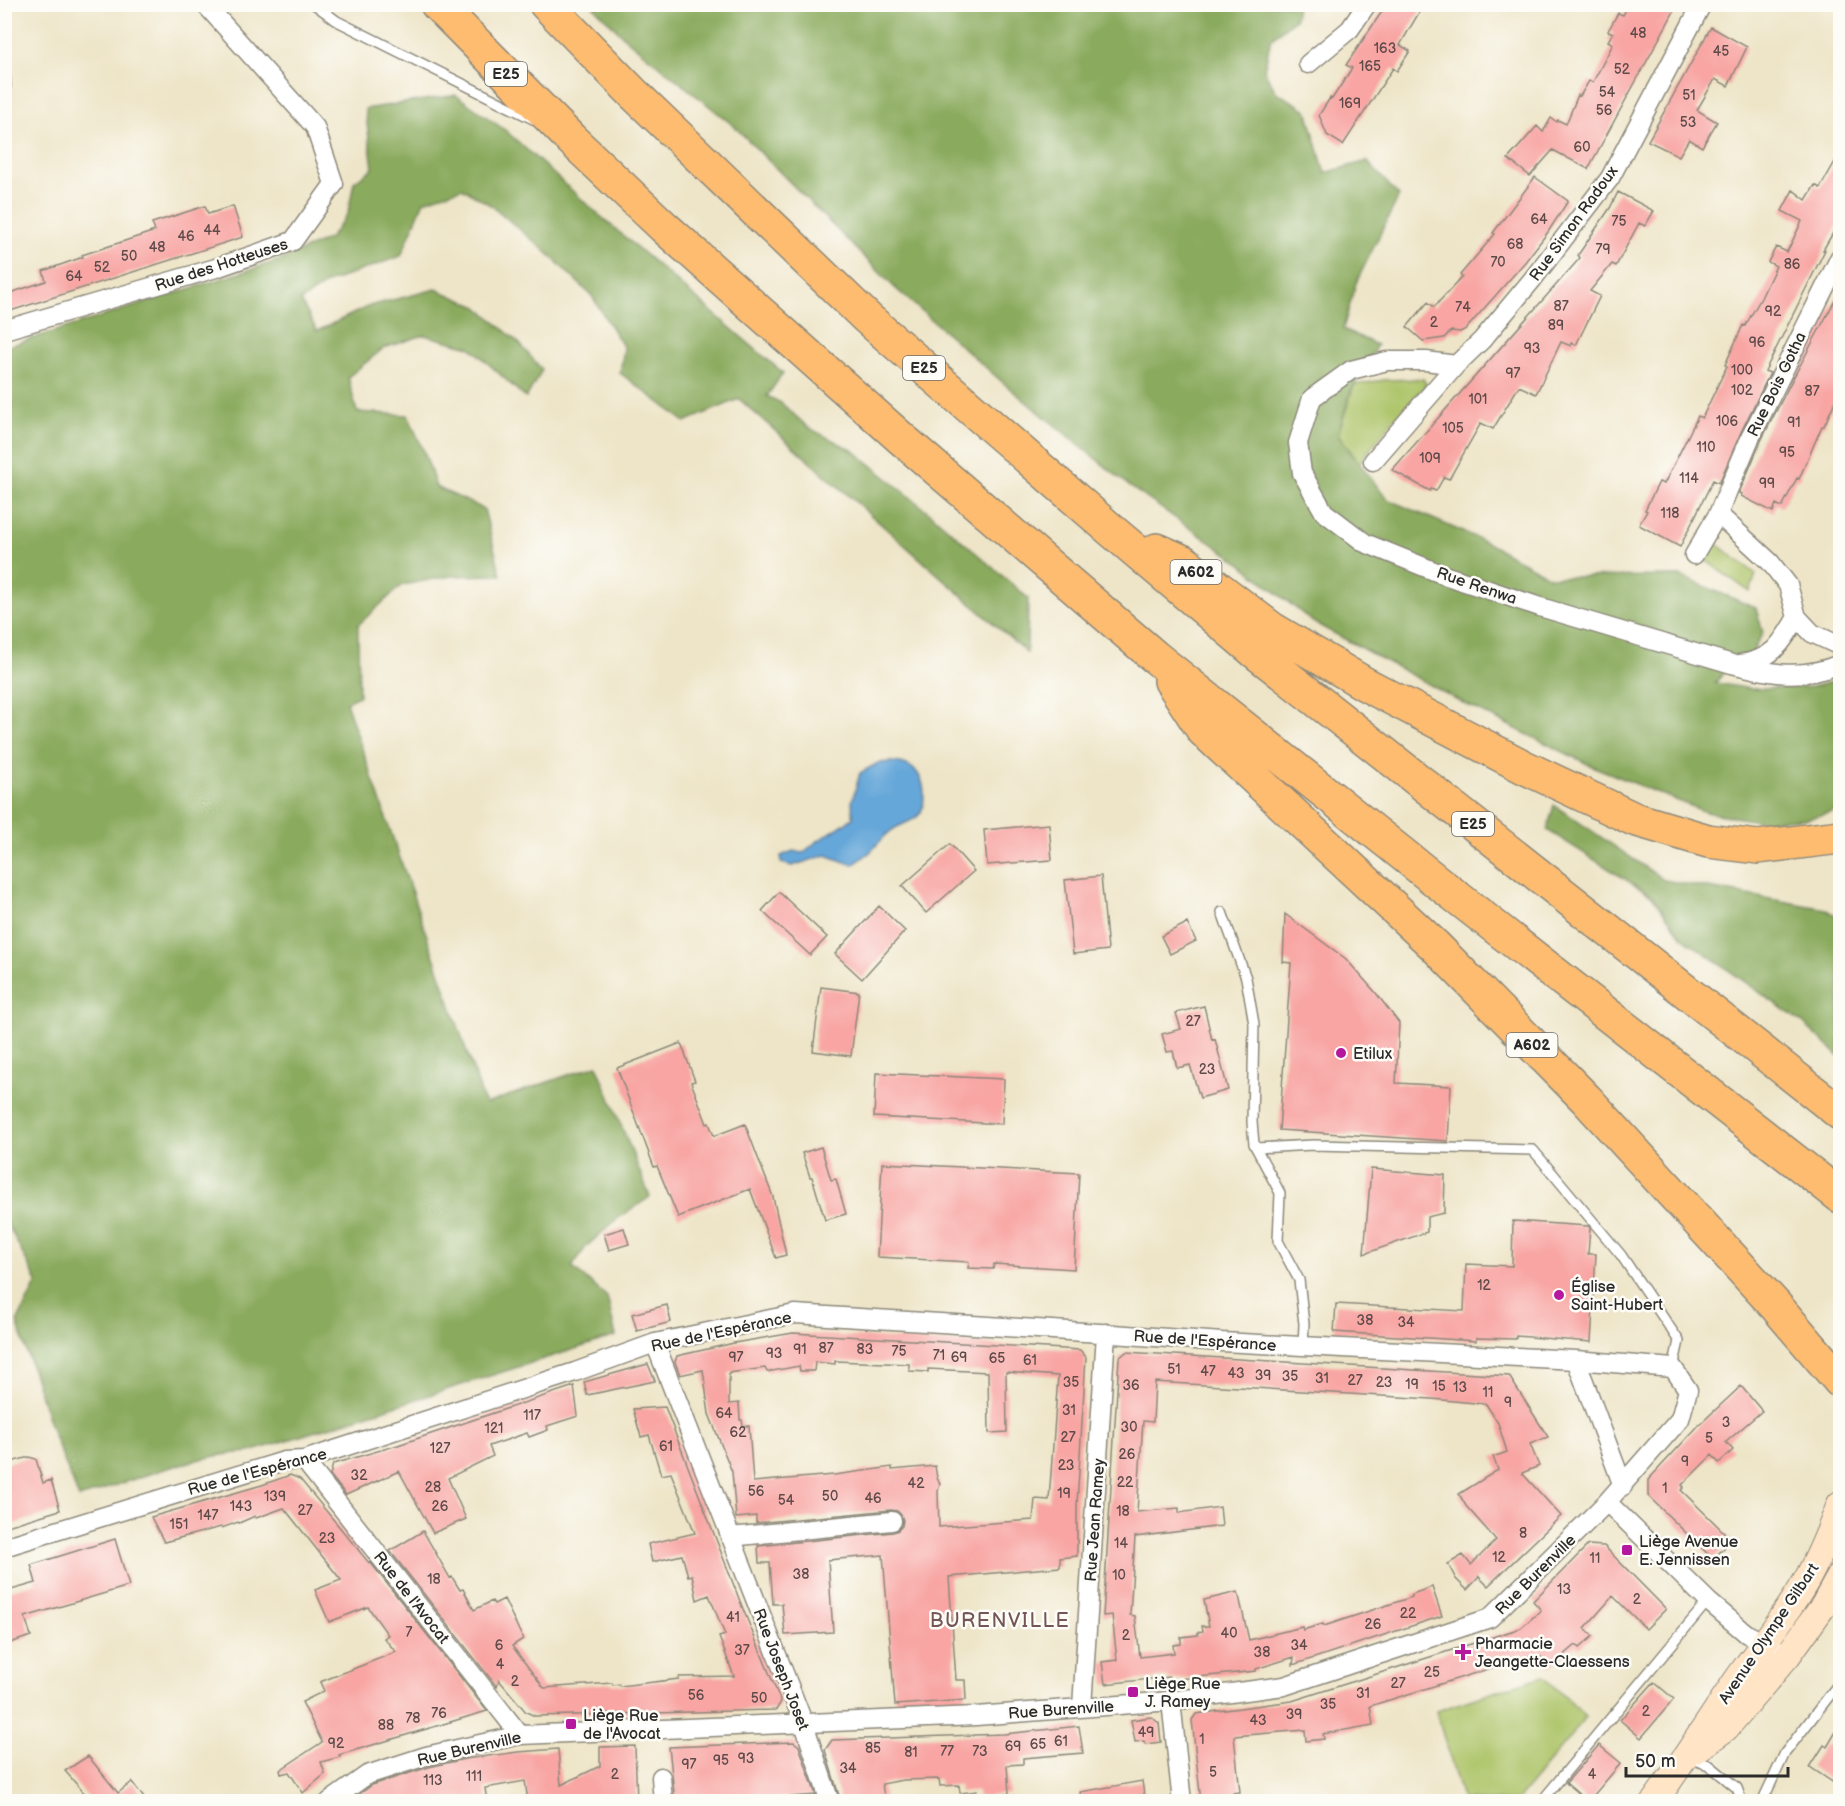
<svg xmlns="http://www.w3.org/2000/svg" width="1845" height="1806" font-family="'Balsamiq Sans',sans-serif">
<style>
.green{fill:#adc469;stroke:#6c784a;stroke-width:1.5}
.forest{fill:#8aaa5d;stroke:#5a6a44;stroke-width:1.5}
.water{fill:#66a7d9;stroke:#486982;stroke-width:1.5}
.building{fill:#f8a5a3;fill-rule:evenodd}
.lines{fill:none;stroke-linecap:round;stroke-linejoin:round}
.lane-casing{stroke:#8c887a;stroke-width:12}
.street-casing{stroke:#8c887a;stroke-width:21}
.secondary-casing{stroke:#8c887a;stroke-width:28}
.highway-casing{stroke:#8c887a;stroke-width:36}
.lane{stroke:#fff;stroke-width:9}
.street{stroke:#fff;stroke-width:18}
.secondary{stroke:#ffe4c6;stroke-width:26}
.highway{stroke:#febc70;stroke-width:33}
.poi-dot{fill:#b5179e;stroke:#fdfcf7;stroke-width:2}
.labels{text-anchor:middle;stroke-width:5;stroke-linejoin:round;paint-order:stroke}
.number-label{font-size:14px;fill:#5e4a49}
.shield{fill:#fdfcf7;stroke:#6a6a68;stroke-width:1.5}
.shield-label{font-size:15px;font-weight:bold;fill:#2b2b2b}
.street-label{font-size:16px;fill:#2b2b2b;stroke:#fdfcf7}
.poi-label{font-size:16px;fill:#2b2b2b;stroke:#fdfcf7;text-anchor:start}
.quarter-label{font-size:20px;letter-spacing:1.5px;fill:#735655;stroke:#fdfcf7}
</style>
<rect width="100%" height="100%" fill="#fdfcf7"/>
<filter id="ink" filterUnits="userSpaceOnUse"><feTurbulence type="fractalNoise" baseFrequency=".0167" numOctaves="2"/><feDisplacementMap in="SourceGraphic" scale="12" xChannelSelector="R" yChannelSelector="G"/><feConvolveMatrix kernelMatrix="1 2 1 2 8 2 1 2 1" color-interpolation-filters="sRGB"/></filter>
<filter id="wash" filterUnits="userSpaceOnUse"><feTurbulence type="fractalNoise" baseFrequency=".008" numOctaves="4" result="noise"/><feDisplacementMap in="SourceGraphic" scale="24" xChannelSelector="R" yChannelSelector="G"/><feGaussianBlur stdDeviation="1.35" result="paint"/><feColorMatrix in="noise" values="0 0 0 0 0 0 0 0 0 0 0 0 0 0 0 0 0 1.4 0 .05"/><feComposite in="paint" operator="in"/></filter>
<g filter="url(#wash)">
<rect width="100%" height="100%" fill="#eee5c8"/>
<path class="green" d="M1423 379 1426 384 1424 387 1392 422 1359 463 1338 434 1354 385 1384 380Z
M1715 543 1756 574 1750 592 1705 560Z
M1543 1676 1586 1717 1517 1801H1463L1436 1711Z"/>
<path class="forest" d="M592 5H1297L1295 19 1271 39 1264 70 1276 92 1307 110 1325 173 1367 161 1399 196 1356 283 1343 329 1377 345 1351 391 1338 435 1387 499 1486 542 1550 577 1680 576 1756 608 1763 633 1747 661 1732 664 1715 683 1752 689 1811 687 1840 680V807L1832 812 1806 819 1758 821 1705 812 1592 766 1467 705 1313 622 1236 560 1129 486 1008 387 894 287 734 126 627 40Z
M456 95 505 130 598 214 783 373 767 396 781 403 809 428 854 451 937 519 1028 598 1027 653 739 399 685 422 620 373 624 348 592 296 544 250 492 206 462 188 424 201 401 256 327 283 301 301 317 331 369 306 436 289 478 307 520 344 542 370 526 398 470 347 424 335 384 348 348 377 357 412 408 415 425 454 436 487 484 509 501 575 451 576 402 585 358 625 359 696 346 702 485 1104 597 1065 650 1197 617 1219 586 1247 572 1267 607 1297 616 1336 250 1452C192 1455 134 1480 79 1498L51 1428 17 1322 37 1282 5 1219V347L283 259 330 238 348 213 354 182 373 168 365 109Z
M1554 805 1664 880 1826 909 1840 918V1057L1804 1024 1682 937 1652 896 1547 830Z"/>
<path class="water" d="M892 762C912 763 923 773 924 793 924 800 924 810 919 815 911 823 899 824 891 831 883 837 878 844 871 851 866 856 859 860 853 865L826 855 792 866 781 863V856L793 851 803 853 816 842 853 818 852 801 860 773 878 763Z"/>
<g id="blocks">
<path class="building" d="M1387 4H1424L1400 45 1410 51 1397 71 1393 68 1343 145 1327 135 1319 115 1330 98 1332 99 1352 68 1346 65Z
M1629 4H1678L1588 169 1553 150 1530 176 1508 159 1537 126 1543 132 1551 118 1557 122 1558 120 1566 124 1578 95 1580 96 1589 81 1593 82 1613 44 1608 41 1613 33 1608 31 1618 13 1623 15Z
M1711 27 1747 47 1728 86 1715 79 1697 110 1717 122 1702 147 1689 139 1679 156 1648 141Z
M1840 153V221L1823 250H1825L1765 371 1770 373 1741 432 1719 483 1713 480 1680 547 1639 525 1647 511 1645 510 1659 482 1664 484 1698 416 1702 418 1727 366 1725 365 1743 325 1745 326 1761 298 1776 266 1768 262 1776 247 1787 252 1802 221 1782 211 1793 190 1806 200 1815 185 1820 188Z
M1535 177 1568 201 1548 232 1525 262 1466 329 1460 332 1451 331 1444 338 1423 341 1407 327 1428 302 1434 307 1462 277 1460 275 1495 234 1493 233Z
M1618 192 1654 211 1645 226 1639 223 1616 266 1612 264 1590 291 1600 296 1576 345 1571 343V346L1561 342 1536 394 1519 386 1493 429 1481 423 1449 479 1444 477 1436 491 1431 489 1430 491 1392 470 1580 258 1578 255 1610 208Z
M205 206 208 214 233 206 243 237 4 313V295L46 281 43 271 83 257 82 255 155 231 152 223Z
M1840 291V390L1824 426H1822L1799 479 1797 478 1782 507 1776 504 1773 512 1741 496 1742 494 1739 493 1761 441 1790 384Z
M1049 824 1052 860 987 865 984 830Z
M950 844 974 871 926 913 902 886Z
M1101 876 1108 950 1073 954 1065 880Z
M779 892 827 937 810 955 762 911Z
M879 906 905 931 862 979 835 954Z
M1285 914 1346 959 1376 993 1399 1023 1396 1083 1451 1086 1448 1141 1279 1130 1291 963 1283 962Z
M1187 923 1196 941 1170 954 1161 936Z
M821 987 859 992 851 1056 813 1051Z
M1204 1006 1212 1040 1215 1039 1228 1090 1200 1098 1190 1065 1177 1068 1173 1051 1167 1052 1162 1034 1181 1029 1176 1013Z
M681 1043 695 1081 691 1082 707 1124 709 1123 714 1136 745 1124 773 1197 786 1255 776 1258 750 1189 678 1217 657 1166 654 1167 617 1068Z
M876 1073 1004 1079 1002 1124 874 1117Z
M821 1147 831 1180 836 1179 846 1214 825 1220 812 1177H810L802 1153Z
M882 1163 1079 1173 1074 1269 994 1264 993 1269 968 1268 969 1262 877 1257Z
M1371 1169 1445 1175 1444 1213 1427 1217V1232L1364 1254Z
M1513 1221 1588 1226 1590 1228 1588 1254H1596L1591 1342 1516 1336V1339L1476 1338V1341L1334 1332 1336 1304 1464 1311 1466 1264 1512 1266Z
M624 1228 629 1244 609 1250 604 1234Z
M667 1305 671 1322 637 1331 632 1314Z
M793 1333 1080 1350 1086 1357 1077 1504V1556L1060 1558V1567L949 1577 956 1680H965L966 1700 895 1705 883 1555 828 1560 833 1632 785 1635 782 1604H773L770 1563H759L758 1546 893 1532 898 1530 902 1526 903 1520 901 1515 897 1511 891 1510 756 1523V1516L736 1518 732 1472 709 1414 703 1370 680 1375 675 1362 677 1356 734 1343ZM835 1361 909 1364V1371L928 1372V1369L988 1372 989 1433 1007 1432 1006 1372 1058 1376 1049 1500 1035 1499 1033 1520 939 1527 938 1491 940 1484 937 1478 935 1466 892 1470V1467L834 1475 753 1482 749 1426H743L742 1420H740L739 1403 729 1404V1373L765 1368 767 1372 799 1366 800 1371H814L815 1362 835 1364Z
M1126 1352 1509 1376 1548 1437 1530 1444 1539 1466 1522 1473 1561 1516 1488 1586 1478 1576 1479 1577 1467 1590 1456 1579 1448 1564 1463 1555 1471 1565 1496 1540 1466 1506 1459 1494 1498 1470 1493 1457 1507 1452 1498 1423 1486 1404 1432 1399 1155 1382 1153 1422 1143 1421 1137 1512 1179 1508V1513L1220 1507 1222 1526 1135 1537 1130 1615 1135 1616 1140 1657 1174 1653 1173 1645 1181 1644V1637L1198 1635V1632L1203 1631 1202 1626H1209L1204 1600 1238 1592 1249 1640 1302 1627 1303 1630 1323 1624 1324 1626 1412 1597V1594L1432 1587 1442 1616 1293 1665 1294 1657 1256 1669V1671L1169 1680V1677L1105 1684 1102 1662 1117 1660 1112 1615 1103 1616 1119 1358Z
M648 1364 655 1381 587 1395 584 1382Z
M574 1386 578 1416 547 1426 548 1430 529 1437 527 1433 489 1446 493 1456 448 1478 466 1519 433 1533 399 1471 346 1495 330 1475 333 1464 398 1445Z
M1741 1386 1762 1411 1726 1442 1733 1450 1719 1463 1712 1455 1682 1485 1684 1487 1681 1490 1732 1540 1713 1559 1648 1496V1480L1698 1426Z
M665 1407 743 1609 781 1702 776 1710 535 1716 526 1712 499 1680 497 1687 390 1551 423 1531 450 1578 452 1577 460 1590 463 1589 474 1610 492 1601 494 1604 504 1599 523 1639 512 1646 544 1688 612 1683 613 1685 619 1684 620 1686 679 1679V1677L734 1676 719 1637 725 1635 709 1595 697 1600 692 1575 688 1576 682 1555 652 1562 648 1544 695 1533 671 1473 661 1475 649 1435 641 1437 633 1409Z
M29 1457 36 1459 43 1483 51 1480 60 1510 4 1527V1464Z
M290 1475 300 1479 369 1563 370 1562 487 1711 339 1755 340 1757 321 1762 325 1774 303 1793 289 1772 281 1774 280 1770 322 1742 302 1702 324 1691 320 1682 396 1652 384 1638 388 1635 368 1607 329 1622 315 1590 341 1580 284 1508 256 1518 255 1516 239 1523 238 1522 222 1528 221 1527 164 1542 151 1517 262 1485Z
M115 1539 129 1586 25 1617 31 1636 4 1645V1592L36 1583 31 1565Z
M1588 1545 1604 1546 1666 1609 1646 1629 1613 1596 1585 1628 1593 1636 1579 1648 1576 1645 1550 1667 1541 1657 1538 1660 1533 1655 1370 1706 1373 1725 1323 1734 1324 1739 1306 1741 1305 1730 1234 1736 1240 1792 1232 1793 1233 1802H1201L1192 1720 1196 1714 1292 1701 1521 1628 1541 1610 1533 1601Z
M1654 1682 1674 1699 1641 1738 1620 1720Z
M1151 1717 1159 1723 1161 1742 1145 1744 1144 1741 1135 1742 1131 1720Z
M1840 1725V1787L1810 1767 1824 1745 1827 1747Z
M1079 1726 1083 1753 1023 1758V1764L1007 1765 1009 1794 978 1797 977 1791 960 1793 959 1785 940 1786 939 1779 903 1780 882 1784 885 1802H841L825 1750 832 1740 1004 1734Z
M794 1742 799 1746 816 1795 725 1802H675L669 1747Z
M1599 1745 1621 1763 1588 1802 1566 1783Z
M635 1746 637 1802H526L528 1801 525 1781 485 1788 487 1802H349L372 1785 429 1767 465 1759 518 1752 558 1749 561 1785 600 1766V1747Z
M88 1756 118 1793 132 1782 147 1802H92L65 1771Z
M1142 1781 1145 1802H1081L1080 1792Z"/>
</g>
</g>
<g filter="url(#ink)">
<use href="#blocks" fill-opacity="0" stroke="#8c887a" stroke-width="1.5"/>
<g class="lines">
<g class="lane-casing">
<path id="lane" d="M314 4 337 21 535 120
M4 58 6 86 4 90
M1222 912 1246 978 1254 1024 1252 1122 1254 1144 1280 1193 1278 1241 1299 1280 1304 1324 1303 1347
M1256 1148 1313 1145 1533 1150 1621 1255 1679 1341 1673 1368
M1688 1758 1709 1765 1737 1788 1742 1802
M1541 1802 1708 1601
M1762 1802 1785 1753 1840 1682"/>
</g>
<g class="street-casing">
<path id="street" d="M1702 4 1610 178 1532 280 1482 340 1456 365 1426 361H1387L1351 370 1312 398 1298 443 1302 473 1324 512 1365 543 1444 575 1540 607 1732 664C1772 674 1801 680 1840 664
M1308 64 1350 29 1367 4
M1840 257 1751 436 1718 514 1770 562 1788 585 1797 617 1812 633 1840 646
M4 330 216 268 293 241 334 184 315 127 205 4
M1373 461 1456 365
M1694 555 1718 514
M1739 664C1772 660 1781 645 1797 617
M655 1343 804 1724 830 1802
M1576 1360 1623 1486
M304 1460 520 1735
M1607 1502 1708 1601 1747 1634 1788 1655
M730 1537 892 1521
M4 1547 284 1461 304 1460 575 1372 655 1343 795 1314 1100 1333 1222 1342 1576 1360 1673 1368 1688 1390 1680 1419 1607 1502 1490 1618 1284 1686 1171 1701 976 1716 520 1735 426 1756 367 1775 329 1802
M1171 1701 1182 1802
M1082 1707 1106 1333
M661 1777 663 1802"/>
</g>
<g class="secondary-casing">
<path id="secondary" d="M1696 1750 1726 1728 1788 1655 1824 1605 1840 1576
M1654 1802C1683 1762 1709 1721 1736 1681 1757 1651 1781 1622 1800 1591 1817 1564 1829 1534 1840 1504"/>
</g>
<g class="highway-casing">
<path id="highway" d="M437 4 571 139 664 227 902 439 1155 657 1440 884 1840 1196
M546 4 634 94 867 318 1111 530 1253 650 1840 1113
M1157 550 1184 562 1272 629 1365 684 1524 767 1634 819 1708 841 1758 847 1840 837
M1171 681 1203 730 1435 946 1586 1099 1775 1305 1840 1381"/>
</g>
<use href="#lane" class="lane"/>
<use href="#street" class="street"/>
<use href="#secondary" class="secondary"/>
<use href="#highway" class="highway"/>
</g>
</g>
<g class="poi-dot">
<circle cx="1341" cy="1053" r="6"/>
<circle cx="1559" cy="1295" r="6"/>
<rect x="1621" y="1544" width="12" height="12" rx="3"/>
<path d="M1460 1643h6v6h6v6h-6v6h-6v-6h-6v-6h6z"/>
<rect x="1127" y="1686" width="12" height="12" rx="3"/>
<rect x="565" y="1718" width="12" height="12" rx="3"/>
</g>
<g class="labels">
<g class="number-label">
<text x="1638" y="38">48</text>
<text x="1385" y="53">163</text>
<text x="1721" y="56">45</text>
<text x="1370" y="71">165</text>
<text x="1622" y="74">52</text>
<text x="1607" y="97">54</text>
<text x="1689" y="100">51</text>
<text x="1350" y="108">169</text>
<text x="1604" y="115">56</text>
<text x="1688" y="127">53</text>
<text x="1582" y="152">60</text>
<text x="1539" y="224">64</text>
<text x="1619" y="226">75</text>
<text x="212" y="235">44</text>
<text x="186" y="241">46</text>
<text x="1515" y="249">68</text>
<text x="157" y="252">48</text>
<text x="1603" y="254">79</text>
<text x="129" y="261">50</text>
<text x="1498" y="267">70</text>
<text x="1792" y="269">86</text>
<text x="102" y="272">52</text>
<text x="74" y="281">64</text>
<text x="1561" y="311">87</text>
<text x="1463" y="312">74</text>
<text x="1773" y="316">92</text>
<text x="1434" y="327">2</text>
<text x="1556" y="330">89</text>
<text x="1757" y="347">96</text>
<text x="1532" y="353">93</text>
<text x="1742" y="375">100</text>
<text x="1513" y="378">97</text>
<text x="1742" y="395">102</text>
<text x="1812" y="396">87</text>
<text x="1478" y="404">101</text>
<text x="1727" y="426">106</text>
<text x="1794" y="427">91</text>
<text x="1453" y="433">105</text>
<text x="1706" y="452">110</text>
<text x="1787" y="457">95</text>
<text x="1430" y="463">109</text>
<text x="1689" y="483">114</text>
<text x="1767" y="488">99</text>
<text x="1670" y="518">118</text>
<text x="1193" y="1026">27</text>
<text x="1207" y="1074">23</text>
<text x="1484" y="1290">12</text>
<text x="1365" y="1325">38</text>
<text x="1406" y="1327">34</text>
<text x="826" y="1353">87</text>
<text x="800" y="1354">91</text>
<text x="865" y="1354">83</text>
<text x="899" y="1356">75</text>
<text x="774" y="1358">93</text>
<text x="939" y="1360">71</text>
<text x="736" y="1362">97</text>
<text x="959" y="1362">69</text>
<text x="997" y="1363">65</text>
<text x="1030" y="1365">61</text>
<text x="1174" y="1374">51</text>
<text x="1208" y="1376">47</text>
<text x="1236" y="1378">43</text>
<text x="1263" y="1380">39</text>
<text x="1290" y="1381">35</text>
<text x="1322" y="1383">31</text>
<text x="1355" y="1385">27</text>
<text x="1071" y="1387">35</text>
<text x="1384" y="1387">23</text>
<text x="1412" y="1389">19</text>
<text x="1131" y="1390">36</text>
<text x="1439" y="1391">15</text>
<text x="1460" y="1392">13</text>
<text x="1488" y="1397">11</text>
<text x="1508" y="1407">9</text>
<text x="1069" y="1415">31</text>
<text x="724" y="1418">64</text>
<text x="532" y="1420">117</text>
<text x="1726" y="1427">3</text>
<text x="1129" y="1432">30</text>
<text x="494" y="1433">121</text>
<text x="738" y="1437">62</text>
<text x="1068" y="1442">27</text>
<text x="1709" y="1443">5</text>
<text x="666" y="1451">61</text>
<text x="440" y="1453">127</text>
<text x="1127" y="1459">26</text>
<text x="1685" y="1466">9</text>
<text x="1066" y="1470">23</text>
<text x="359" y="1480">32</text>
<text x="1125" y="1487">22</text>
<text x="916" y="1488">42</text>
<text x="433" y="1492">28</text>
<text x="1665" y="1493">1</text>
<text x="756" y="1496">56</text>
<text x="1064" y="1498">19</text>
<text x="275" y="1501">139</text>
<text x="830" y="1501">50</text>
<text x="873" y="1503">46</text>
<text x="786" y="1505">54</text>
<text x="241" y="1511">143</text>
<text x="440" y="1511">26</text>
<text x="305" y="1515">27</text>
<text x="1123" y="1516">18</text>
<text x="208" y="1520">147</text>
<text x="179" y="1529">151</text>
<text x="1523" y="1538">8</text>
<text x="327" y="1543">23</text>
<text x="1121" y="1548">14</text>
<text x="1499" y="1562">12</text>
<text x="1595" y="1563">11</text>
<text x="801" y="1579">38</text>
<text x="1119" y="1580">10</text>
<text x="434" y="1584">18</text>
<text x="1564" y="1594">13</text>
<text x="1637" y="1604">2</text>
<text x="1408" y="1618">22</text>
<text x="733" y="1622">41</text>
<text x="1373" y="1629">26</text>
<text x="409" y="1637">7</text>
<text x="1229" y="1638">40</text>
<text x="1126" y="1640">2</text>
<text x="499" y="1650">6</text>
<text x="1299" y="1650">34</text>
<text x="742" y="1655">37</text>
<text x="1262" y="1657">38</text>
<text x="500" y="1669">4</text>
<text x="1432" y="1677">25</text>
<text x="515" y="1686">2</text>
<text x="1398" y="1688">27</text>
<text x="1363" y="1698">31</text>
<text x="696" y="1700">56</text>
<text x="759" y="1703">50</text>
<text x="1328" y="1709">35</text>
<text x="1646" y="1716">2</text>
<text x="439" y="1718">76</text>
<text x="1294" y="1719">39</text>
<text x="413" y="1723">78</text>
<text x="1258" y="1725">43</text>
<text x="386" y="1730">88</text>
<text x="1146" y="1737">49</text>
<text x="1202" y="1744">1</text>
<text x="1061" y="1746">61</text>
<text x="336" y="1748">92</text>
<text x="1038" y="1749">65</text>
<text x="1013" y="1751">69</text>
<text x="873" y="1753">85</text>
<text x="947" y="1756">77</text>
<text x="980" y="1756">73</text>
<text x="911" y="1757">81</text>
<text x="746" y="1763">93</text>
<text x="721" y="1765">95</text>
<text x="689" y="1769">97</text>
<text x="848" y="1773">34</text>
<text x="1213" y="1777">5</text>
<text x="615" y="1779">2</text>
<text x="1592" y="1779">4</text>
<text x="474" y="1781">111</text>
<text x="433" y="1785">113</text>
</g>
<g class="shield">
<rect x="485" y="62" width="42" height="24" rx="4.5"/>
<rect x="903" y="356" width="42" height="24" rx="4.5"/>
<rect x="1170.5" y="560" width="51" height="24" rx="4.5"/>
<rect x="1452" y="812" width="42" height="24" rx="4.5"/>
<rect x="1506.5" y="1033" width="51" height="24" rx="4.5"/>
</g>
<g class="shield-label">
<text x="506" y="79">E25</text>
<text x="924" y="373">E25</text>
<text x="1196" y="577">A602</text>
<text x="1473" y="829">E25</text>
<text x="1532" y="1050">A602</text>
</g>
<g class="street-label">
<text transform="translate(1573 223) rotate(-54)" y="6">Rue Simon Radoux</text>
<text transform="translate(221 264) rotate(-18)" y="6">Rue des Hotteuses</text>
<text transform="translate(1776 384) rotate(-64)" y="6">Rue Bois Gotha</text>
<text transform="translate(1477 585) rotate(19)" y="6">Rue Renwa</text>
<text transform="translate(721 1331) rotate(-12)" y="6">Rue de l'Espérance</text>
<text transform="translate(1205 1340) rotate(4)" y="6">Rue de l'Espérance</text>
<text transform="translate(257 1471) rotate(-15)" y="6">Rue de l'Espérance</text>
<text transform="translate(1094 1520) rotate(-86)" y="6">Rue Jean Ramey</text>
<text transform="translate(1535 1574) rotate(-45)" y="6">Rue Burenville</text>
<text transform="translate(412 1597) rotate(52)" y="6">Rue de l'Avocat</text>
<text transform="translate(1768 1633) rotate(-56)" y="6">Avenue Olympe Gilbart</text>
<text transform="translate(782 1669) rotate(69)" y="6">Rue Joseph Joset</text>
<text transform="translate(1061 1709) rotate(-4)" y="6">Rue Burenville</text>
<text transform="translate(469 1748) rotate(-13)" y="6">Rue Burenville</text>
</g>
<g class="poi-label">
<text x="1353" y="1059">Etilux</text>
<text x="1571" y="1292">Église<tspan x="1571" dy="18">Saint-Hubert</tspan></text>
<text x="1639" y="1547">Liège Avenue<tspan x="1639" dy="18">E. Jennissen</tspan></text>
<text x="1475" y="1649">Pharmacie<tspan x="1475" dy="18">Jeangette-Claessens</tspan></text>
<text x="1145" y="1689">Liège Rue<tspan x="1145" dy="18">J. Ramey</tspan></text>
<text x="583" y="1721">Liège Rue<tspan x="583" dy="18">de l'Avocat</tspan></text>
</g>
<g class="quarter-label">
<text x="1000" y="1627">BURENVILLE</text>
</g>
</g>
<rect width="1845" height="1806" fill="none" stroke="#fdfcf7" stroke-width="24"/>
<path d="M1626 1767v9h162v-9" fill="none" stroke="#2b2b2b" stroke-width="3"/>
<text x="1635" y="1767" font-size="18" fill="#2b2b2b" stroke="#fdfcf7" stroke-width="4.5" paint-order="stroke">50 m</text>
</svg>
